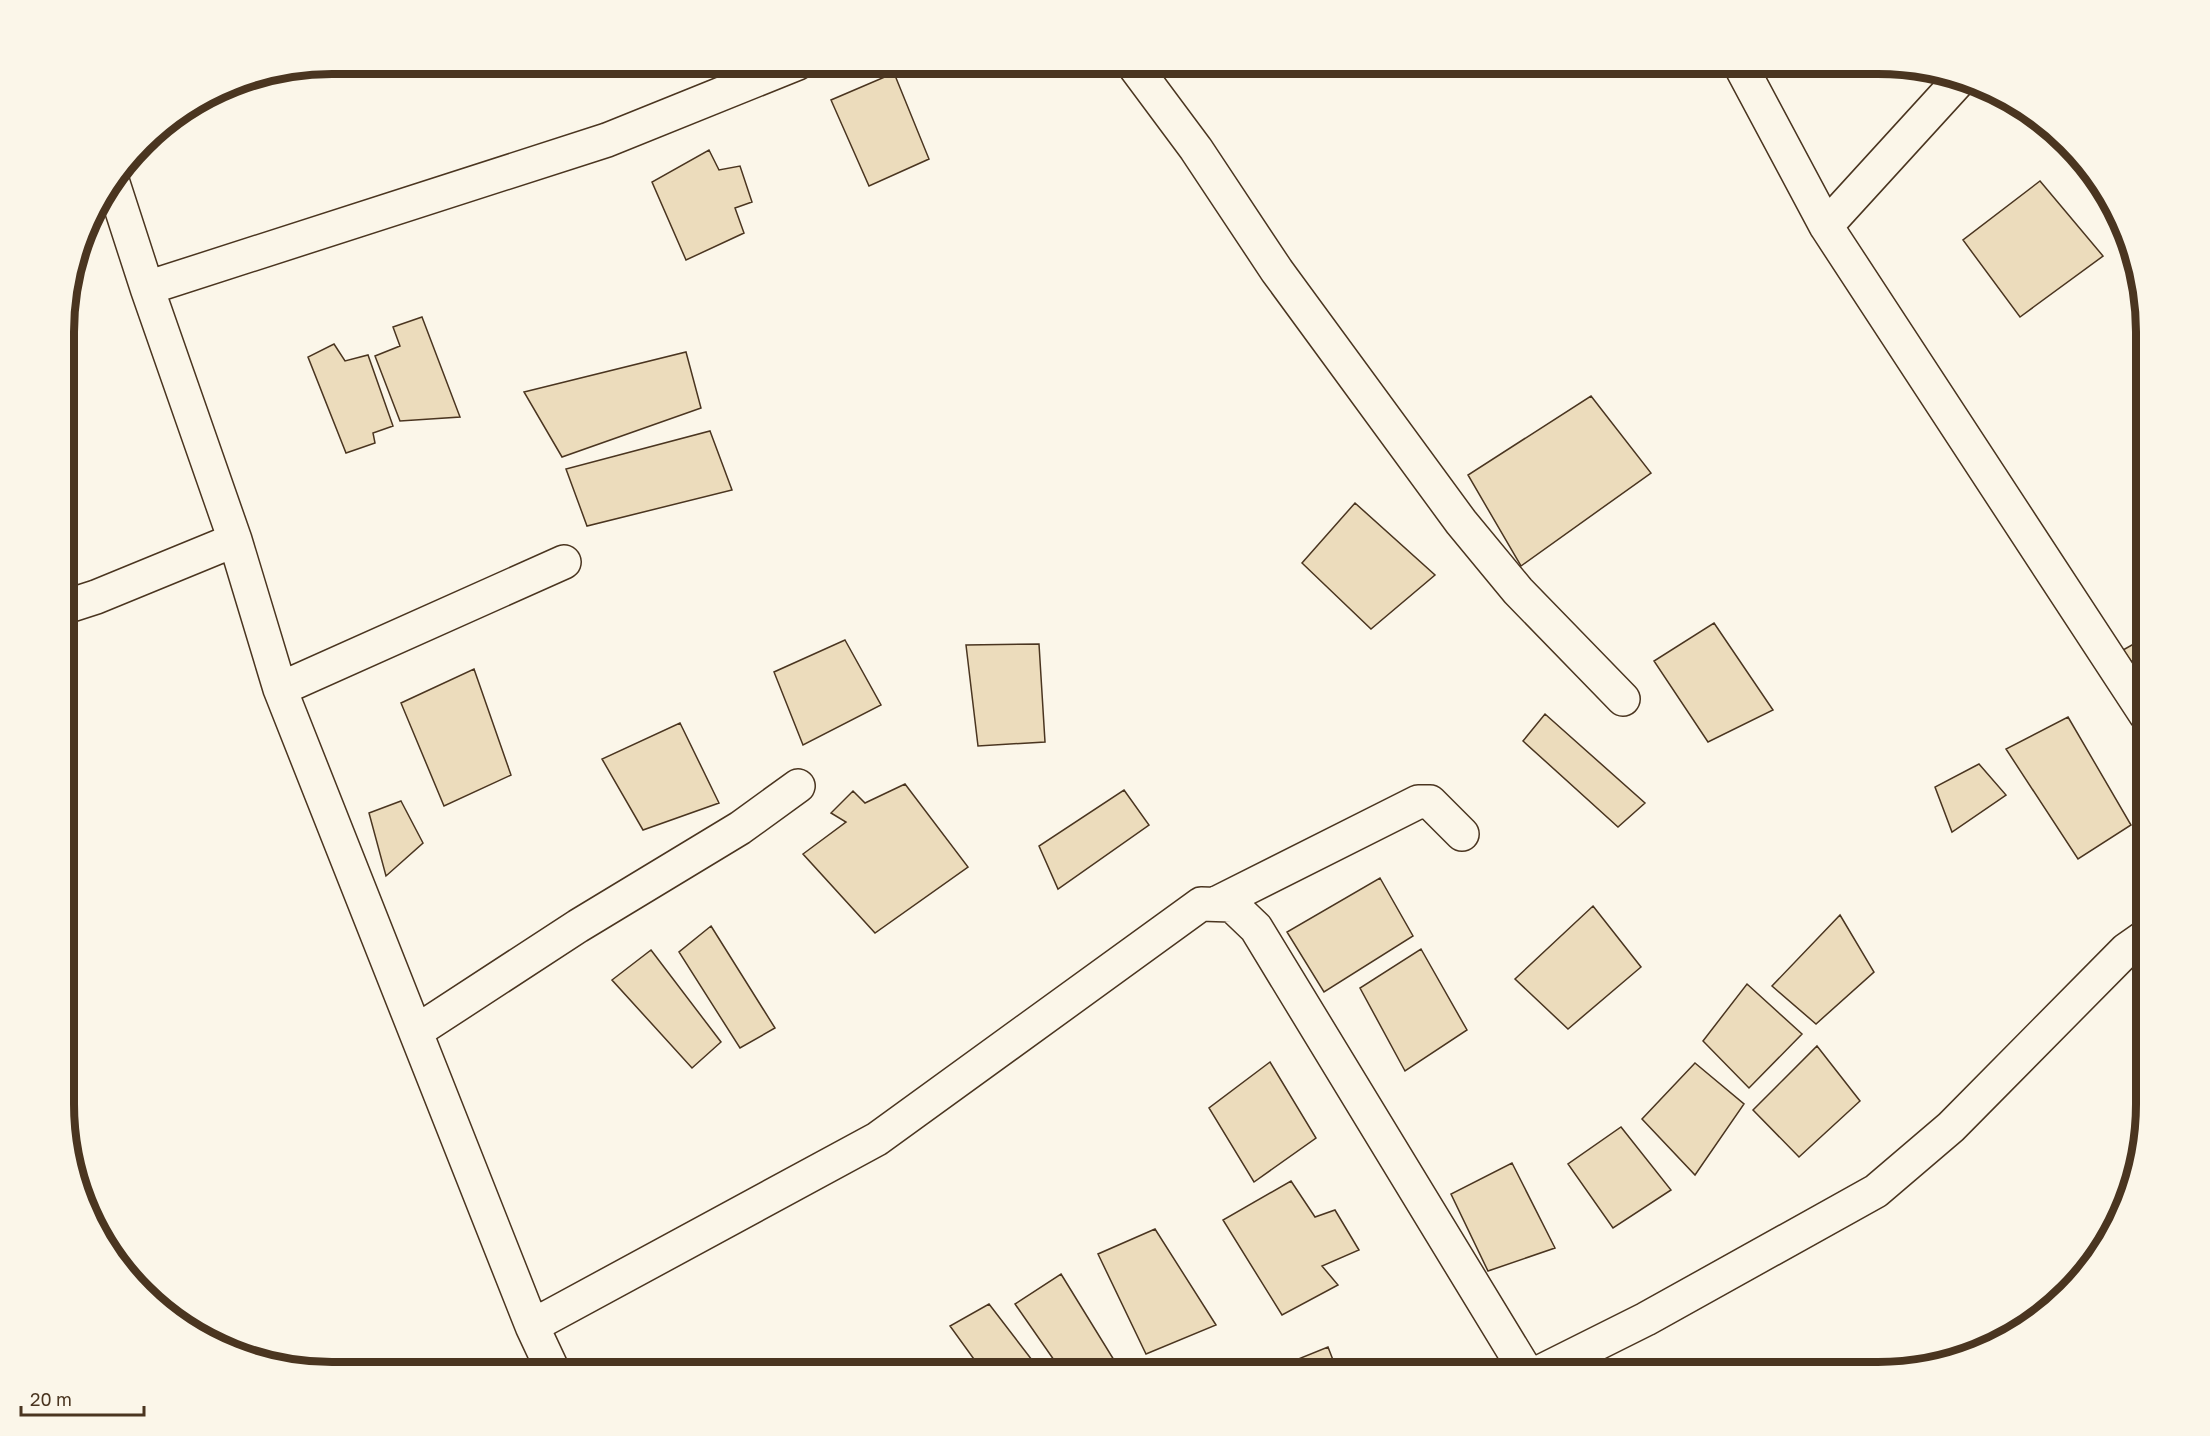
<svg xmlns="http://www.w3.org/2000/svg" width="2210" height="1436" font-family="'Golos Text',sans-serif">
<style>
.building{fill:#ecdcbc;stroke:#4a3520;stroke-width:1.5}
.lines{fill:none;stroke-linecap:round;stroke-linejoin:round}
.minor-casing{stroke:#4a3520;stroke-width:36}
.minor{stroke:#fbf6e9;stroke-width:33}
.rim{fill:none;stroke:#4a3520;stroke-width:8}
</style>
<rect width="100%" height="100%" fill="#fbf6e9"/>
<path class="building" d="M894 73 929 159 869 186 831 100Z
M709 150 719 170 740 166 752 202 735 208 744 233 686 260 652 182Z
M2040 181 2103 256 2020 317 1963 240Z
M422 317 460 417 400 421 375 356 400 346 393 327Z
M334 344 345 361 368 355 393 426 373 433 375 443 346 453 308 357Z
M686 352 701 408 562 457 524 392Z
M1591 396 1651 473 1521 566 1468 475Z
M710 431 732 490 587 526 566 469Z
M1355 503 1435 575 1371 629 1302 563Z
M1714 623 1773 710 1708 742 1654 661Z
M2146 637V682L2123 650Z
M845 640 881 705 803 745 774 672Z
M1039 644 1045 742 978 746 966 645Z
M474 669 511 775 444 806 401 703Z
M1545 714 1645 803 1618 827 1523 741Z
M2068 717 2131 825 2078 859 2006 749Z
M680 723 719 803 643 830 602 759Z
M1979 764 2006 795 1952 832 1935 787Z
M905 784 968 867 875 933 803 854 846 822 831 813 853 791 865 803Z
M1124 790 1149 825 1058 889 1039 846Z
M401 801 423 843 386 876 369 813Z
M1380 878 1413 936 1324 992 1287 932Z
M1593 906 1641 967 1568 1029 1515 979Z
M1840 915 1874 972 1816 1024 1772 986Z
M711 926 775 1028 740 1048 679 952Z
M1421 949 1467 1030 1405 1071 1360 988Z
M651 950 721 1042 692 1068 612 980Z
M1747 984 1802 1034 1749 1088 1703 1041Z
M1817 1046 1860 1101 1799 1157 1753 1110Z
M1270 1062 1316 1138 1254 1182 1209 1108Z
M1695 1063 1744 1104 1695 1175 1642 1119Z
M1621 1127 1671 1190 1613 1228 1568 1164Z
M1512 1163 1555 1248 1488 1271 1451 1194Z
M1291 1181 1315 1217 1335 1210 1359 1250 1322 1266 1338 1285 1282 1315 1223 1220Z
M1155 1229 1216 1325 1146 1354 1098 1254Z
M1061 1274 1122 1373H1063L1015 1304Z
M989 1304 1042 1373H984L950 1326Z
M1328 1347 1338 1373H1264Z"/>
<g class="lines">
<g class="minor-casing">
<path id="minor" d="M1132 63 1196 149 1277 271 1461 522 1518 591 1623 699
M1739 63 1826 226 2146 715
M113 183 147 288 235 540 280 689 532 1326 554 1373
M1826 226 1962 77
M147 288 607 140 798 63
M65 607 96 597 235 540
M280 689 564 562
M1215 904 1418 802H1430L1462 834
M417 1031 578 926 740 828 798 786
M532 1326 877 1139 1201 904 1232 905 1256 928 1527 1373
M1538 1373 1646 1319 1876 1191 1951 1127 2126 950 2146 936"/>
</g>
<use href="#minor" class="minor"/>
</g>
<path d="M0 0H2210V1436H0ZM332 74H1878A258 258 0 0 1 2136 332V1104A258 258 0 0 1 1878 1362H332A258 258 0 0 1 74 1104V332A258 258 0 0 1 332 74Z" fill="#fbf6e9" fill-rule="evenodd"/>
<path class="rim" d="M332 74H1878A258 258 0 0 1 2136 332V1104A258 258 0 0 1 1878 1362H332A258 258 0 0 1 74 1104V332A258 258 0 0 1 332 74Z"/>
<path d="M21 1406v9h123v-9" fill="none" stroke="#4a3520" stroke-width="3"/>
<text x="30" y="1406" font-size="18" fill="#4a3520" stroke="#fbf6e9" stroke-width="4.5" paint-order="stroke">20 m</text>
</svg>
